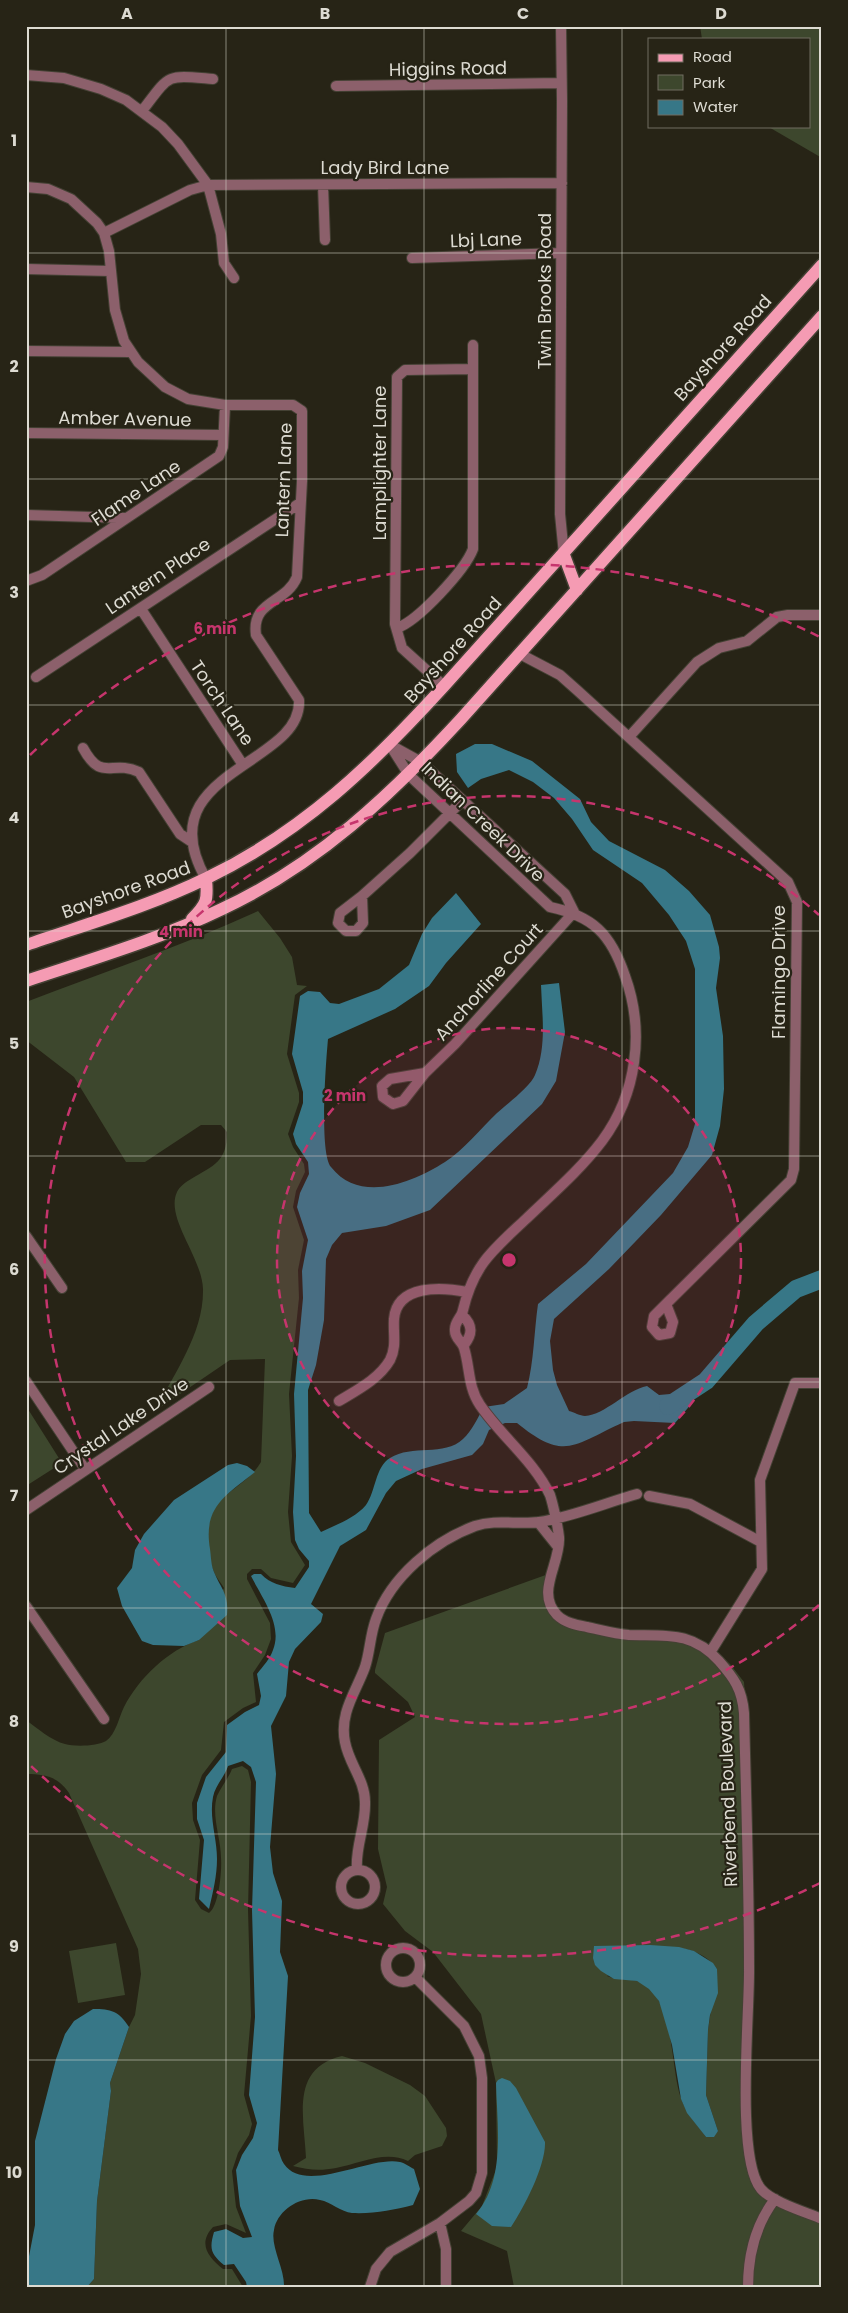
<svg xmlns="http://www.w3.org/2000/svg" width="848" height="2313" font-family="Poppins,sans-serif">
<style>
.green{fill:#3d472d;fill-rule:evenodd}
.water{fill:#377787}
.lines{fill:none;stroke-linecap:round;stroke-linejoin:round}
.river{stroke:#377787;stroke-width:18}
.minor-casing{stroke:#444134;stroke-width:12}
.primary-casing{stroke:#444134;stroke-width:15}
.minor{stroke:#8c606b;stroke-width:10}
.primary{stroke:#f59bb3;stroke-width:12}
.grid{fill:none;stroke:#dddbd2;stroke-width:1;stroke-opacity:0.55}
.ring{fill:none;stroke:#c6356d;stroke-width:2.5;stroke-dasharray:9 6}
.labels{text-anchor:middle;stroke-width:4.5;stroke-linejoin:round;paint-order:stroke}
.street-label{font-size:18px;fill:#dddbd2;stroke:#272416}
.centre{fill:#c6356d;stroke:#272416;stroke-width:2.5}
.ring-label{font-size:15px;text-anchor:middle;font-weight:bold;fill:#c6356d;stroke:#272416;stroke-width:4.5;stroke-linejoin:round;paint-order:stroke}
.neatline{fill:none;stroke:#dddbd2;stroke-width:2}
.grid-label{font-size:16px;text-anchor:middle;font-weight:bold;fill:#dddbd2}
</style>
<rect width="100%" height="100%" fill="#272416"/>
<path class="green" d="M700 26H822V158L767 126H809V39H702Z
M258 911 280 938 292 957 297 985 307 986 295 995 287 1054 299 1093V1102L288 1134 293 1147 304 1164 305 1172 296 1191 293 1207 304 1240 298 1270 299 1298 289 1394 292 1456 288 1512 291 1542 305 1565 293 1583 271 1578 261 1569H252L247 1574V1579L270 1623 271 1639 265 1655 253 1673 256 1702 243 1708 224 1722 221 1750 202 1775 192 1803 193 1820 200 1840 195 1900 201 1909 209 1913C219 1906 222 1870 221 1858 221 1838 211 1816 217 1796 221 1787 228 1779 232 1769L242 1766 248 1770 251 1782 248 1910 251 2016 244 2095 252 2124 249 2135 238 2153 232 2171 236 2207 246 2233 226 2224 213 2227C197 2244 209 2258 223 2269H232L243 2287H87L94 2279 97 2201 111 2091 110 2083 129 2027 135 2015 141 1974 138 1949 69 1793C58 1777 46 1774 26 1774V1720C37 1728 52 1741 65 1744 75 1747 98 1746 106 1741 116 1734 119 1717 124 1707 139 1678 168 1650 199 1640L224 1588C221 1583 216 1577 214 1572 205 1551 204 1514 222 1499 236 1486 252 1478 261 1462L265 1359 230 1360 155 1411C174 1373 204 1333 203 1289 202 1257 165 1218 177 1192 179 1187 186 1182 191 1179 214 1165 227 1162 227 1132L221 1125H201L145 1162H126L74 1077 26 1040V1002C104 972 182 946 258 911Z
M26 1406 62 1463 26 1486Z
M554 1572V1599L558 1610 567 1617 612 1630 690 1635 714 1649 730 1664 744 1682 751 1791V2133C758 2196 768 2192 822 2217V2287H514L507 2251 461 2231 482 2206 497 2167 496 2083 481 2014 433 1952 405 1931 383 1904 387 1887 378 1849 379 1740 415 1717 408 1702 375 1673V1670L385 1633ZM668 1947C686 1947 706 1953 717 1969L708 2030 706 2095 718 2131 706 2137C697 2124 686 2114 681 2098 670 2069 675 1991 637 1981 627 1978 619 1981 607 1976Z
M116 1943 125 1995 78 2003 69 1951Z
M342 2056 365 2063 410 2085 425 2096 446 2128 447 2136 442 2146 415 2155 408 2161C385 2150 359 2164 336 2168 320 2171 308 2170 293 2166L306 2158C304 2117 290 2068 342 2056Z"/>
<path class="water" d="M475 744H492L532 761 580 799 591 822 609 841 665 870 689 891 710 915 719 947 720 958 716 988 723 1036 724 1089 720 1126 712 1155 661 1215 609 1269 554 1319 550 1341 553 1370 557 1385 569 1411C574 1412 580 1416 585 1416 605 1415 626 1390 647 1386L659 1395 693 1392V1402L675 1423 634 1421 624 1422C573 1445 565 1462 517 1423H505L489 1430 483 1444 472 1455 422 1469 396 1481 386 1493 366 1530 340 1546 311 1604 323 1614 321 1622 295 1649 289 1662 286 1696 271 1726 276 1774 270 1847 273 1873 282 1901 280 1952 288 1976 278 2150C280 2154 281 2160 284 2164 305 2195 371 2155 400 2162 405 2163 410 2167 414 2169L420 2189 413 2205C393 2210 374 2214 352 2213 341 2212 331 2202 320 2200 300 2195 277 2211 274 2230 270 2246 285 2269 284 2287H247L246 2282 234 2264 224 2265C211 2254 209 2249 214 2232L226 2229 243 2238 252 2237 240 2206 236 2170 242 2155 253 2138 257 2123 249 2095 255 2017 252 1910 256 1782 251 1767 243 1761 228 1766C225 1776 215 1786 213 1797 209 1818 217 1838 217 1859 217 1876 213 1892 209 1909L199 1899 204 1840 197 1819V1803L206 1777 226 1752 227 1725 245 1712 259 1705 261 1696 257 1674C263 1666 270 1659 273 1650 283 1625 262 1598 251 1576L254 1574H261C271 1584 281 1586 295 1588L309 1567V1561L299 1549 295 1540 293 1512 296 1456 294 1394 303 1298 302 1271 308 1240 297 1207 300 1193 309 1174 308 1162 296 1144 293 1134 303 1103V1092L292 1054 300 996 308 991 320 992 330 1003 339 1004 379 989 409 965 422 934 432 918 456 893 481 924 446 963 429 986 395 1009 328 1039C326 1061 319 1153 331 1167 360 1204 412 1183 445 1162 463 1151 481 1128 497 1113 507 1104 531 1086 535 1075 547 1047 542 1015 541 985L559 983 565 1032 556 1081 542 1104 430 1210 386 1226 342 1233 332 1245 326 1259 324 1320 316 1365 308 1390 309 1513 321 1532C337 1524 354 1519 366 1505 376 1491 375 1467 390 1458 412 1444 444 1457 463 1439 472 1431 478 1417 484 1407L504 1404 527 1388C534 1361 534 1332 538 1304L586 1264 673 1173 688 1147 695 1124V969L686 941 669 915 642 883 593 850 572 819 554 798 533 782 509 770 481 779 468 788 457 772 456 754Z
M237 1463 247 1466 255 1472C225 1496 203 1507 210 1549 211 1556 211 1565 214 1572 221 1589 229 1594 227 1615L199 1640 184 1646 153 1645 142 1641 122 1606 117 1588 132 1568 135 1550 144 1534 174 1500 228 1465Z
M650 1945 679 1947 694 1951 713 1963 717 1969 718 1993 710 2015 708 2030 706 2095 718 2131 714 2137H706L687 2113 681 2099 672 2045 659 2001 649 1989 637 1981 614 1979 601 1971 595 1965 593 1958 594 1946Z
M93 2009C111 2009 119 2011 129 2027L110 2083 111 2091 97 2201 94 2279 87 2287H26V2272L35 2225V2141L56 2059 65 2034 74 2021Z
M502 2078 510 2081 516 2088 545 2142C546 2165 524 2208 511 2227L492 2226 476 2214C506 2179 497 2126 496 2083L498 2080Z"/>
<g class="lines">
<path class="river" d="M668 1406 706 1381 756 1323 796 1289 822 1279"/>
<g class="minor-casing">
<path id="minor" d="M561 26 562 101 560 514 564 555
M26 75 64 78 101 89 126 100 162 127 178 144 208 185 221 234 224 263 234 278
M336 86 561 83
M142 111C171 73 165 75 213 79
M323 185 325 240
M26 187 48 189 71 199 97 223 104 233 109 251 115 310 124 341 138 362 165 387 188 399 225 405H293L302 411V481L297 577C286 604 251 600 256 635L299 700C303 766 145 771 206 879
M104 233 190 190 208 185 562 183
M412 258 561 253
M26 269 110 271
M26 351 130 352
M26 433 223 435
M26 515 126 518
M26 581 42 575 219 456 223 447 225 405
M141 609 243 765
M397 628C418 621 465 570 473 549V345
M520 654 560 675 578 691 788 882 797 902 794 1169 791 1180 666 1304
M36 677 300 503
M444 686 402 648 395 624 397 377 405 370 472 369
M629 737 697 662 719 648 747 641 777 617 788 615H822
M390 745 409 775 550 907C593 916 611 934 625 976 645 1031 637 1094 602 1141 580 1170 552 1194 526 1219 493 1250 474 1264 463 1310 462 1317 455 1321 455 1329 454 1338 462 1341 464 1348 470 1367 468 1388 480 1405 501 1436 534 1461 550 1495 553 1504 558 1527 559 1537 561 1563 535 1592 557 1615 565 1623 577 1625 587 1627 601 1630 615 1634 629 1635 666 1636 692 1631 719 1661 734 1678 742 1689 744 1713 746 1797 749 1882 749 1967 750 2011 735 2158 761 2189 772 2202 805 2212 822 2219
M392 746 421 762 565 894 574 912
M83 748C102 783 111 759 139 772L180 834 192 842
M362 896 410 853 462 801
M362 896 363 923 356 931H346L338 923 340 913Z
M425 1073 455 1044 574 912
M425 1073 403 1101 393 1104 383 1097 382 1086 390 1079Z
M26 1236 62 1288
M666 1304 673 1322 670 1333 659 1335 652 1327 654 1316Z
M462 1315C473 1325 473 1334 464 1345
M26 1381 85 1469
M339 1401C357 1390 379 1379 390 1360 397 1346 393 1334 394 1319 397 1284 442 1287 467 1292
M649 1496 690 1504 761 1542
M26 1510 209 1387
M538 1522 558 1547
M26 1606 104 1719
M711 1651 762 1569 760 1480 795 1383H822
M357 1869C355 1847 366 1826 365 1802 365 1780 349 1764 345 1742 339 1713 356 1692 365 1667 370 1652 370 1635 376 1619 391 1577 434 1541 475 1526 496 1519 518 1525 539 1522 572 1517 605 1503 637 1494
M341 1887a17 17 0 1 1 34 0a17 17 0 1 1-34 0Z
M386 1965a17 17 0 1 1 34 0a17 17 0 1 1-34 0Z
M440 2223 446 2249V2287
M370 2287 376 2269 390 2252 440 2223 469 2201 476 2193 482 2173V2078L479 2056 464 2026 415 1977
M748 2287C748 2255 756 2224 775 2199"/>
</g>
<g class="primary-casing">
<path id="primary" d="M564 555 577 590
M192 919C207 904 208 900 206 879
M26 945C87 924 150 906 207 878 304 831 373 764 444 686L822 265
M26 981C92 959 160 939 222 909 317 865 391 795 461 719L822 316"/>
</g>
<use href="#minor" class="minor"/>
<use href="#primary" class="primary"/>
</g>
<path class="grid" d="M226 26V2287M424 26V2287M622 26V2287M26 253H822M26 479H822M26 705H822M26 931H822M26 1156H822M26 1382H822M26 1608H822M26 1834H822M26 2060H822"/>
<circle cx="509" cy="1260" r="232" fill="#c6356d" fill-opacity=".12"/>
<g class="ring">
<circle cx="509" cy="1260" r="232"/>
<path d="M819 1605A464 464 0 1 1 819 915"/>
<path d="M820 1883A696 696 0 0 1 30 1765M30 755A696 696 0 0 1 820 637"/>
</g>
<g class="labels">
<g class="street-label">
<text transform="translate(448 69) rotate(-1)" y="6">Higgins Road</text>
<text x="385" y="174">Lady Bird Lane</text>
<text transform="translate(486 240) rotate(-2)" y="6">Lbj Lane</text>
<text transform="translate(545 291) rotate(-90)" y="6">Twin Brooks Road</text>
<text transform="translate(723 348) rotate(-48)" y="6">Bayshore Road</text>
<text transform="translate(125 419) rotate(1)" y="6">Amber Avenue</text>
<text transform="translate(380 463) rotate(-90)" y="6">Lamplighter Lane</text>
<text transform="translate(284 480) rotate(-88)" y="6">Lantern Lane</text>
<text transform="translate(136 493) rotate(-34)" y="6">Flame Lane</text>
<text transform="translate(158 576) rotate(-34)" y="6">Lantern Place</text>
<text transform="translate(453 650) rotate(-48)" y="6">Bayshore Road</text>
<text transform="translate(222 703) rotate(56)" y="6">Torch Lane</text>
<text transform="translate(483 822) rotate(44)" y="6">Indian Creek Drive</text>
<text transform="translate(126 890) rotate(-20)" y="6">Bayshore Road</text>
<text transform="translate(779 972) rotate(-90)" y="6">Flamingo Drive</text>
<text transform="translate(489 982) rotate(-48)" y="6">Anchorline Court</text>
<text transform="translate(121 1426) rotate(-34)" y="6">Crystal Lake Drive</text>
<text transform="translate(728 1794) rotate(-92)" y="6">Riverbend Boulevard</text>
</g>
</g>
<circle cx="509" cy="1260" r="8" class="centre"/>
<g class="ring-label">
<text x="215" y="634">6 min</text>
<text x="181" y="937">4 min</text>
<text x="345" y="1101">2 min</text>
</g>
<rect width="848" height="2313" fill="none" stroke="#272416" stroke-width="55"/>
<rect x="648" y="38" width="162" height="90" fill="#272416" stroke="#706d61"/>
<rect x="658" y="54" width="25" height="8" fill="#f59bb3" stroke="#706d61"/>
<text x="693" y="62" font-size="15" fill="#dddbd2">Road</text>
<rect x="658" y="75" width="25" height="15" fill="#3d472d" stroke="#706d61"/>
<text x="693" y="88" font-size="15" fill="#dddbd2">Park</text>
<rect x="658" y="100" width="25" height="15" fill="#377787" stroke="#706d61"/>
<text x="693" y="112" font-size="15" fill="#dddbd2">Water</text>
<rect x="28" y="28" width="792" height="2258" class="neatline"/>
<g class="grid-label">
<text x="127" y="19">A</text>
<text x="325" y="19">B</text>
<text x="523" y="19">C</text>
<text x="721" y="19">D</text>
<text x="14" y="146">1</text>
<text x="14" y="372">2</text>
<text x="14" y="598">3</text>
<text x="14" y="823">4</text>
<text x="14" y="1049">5</text>
<text x="14" y="1275">6</text>
<text x="14" y="1501">7</text>
<text x="14" y="1727">8</text>
<text x="14" y="1952">9</text>
<text x="14" y="2178">10</text>
</g>
</svg>
